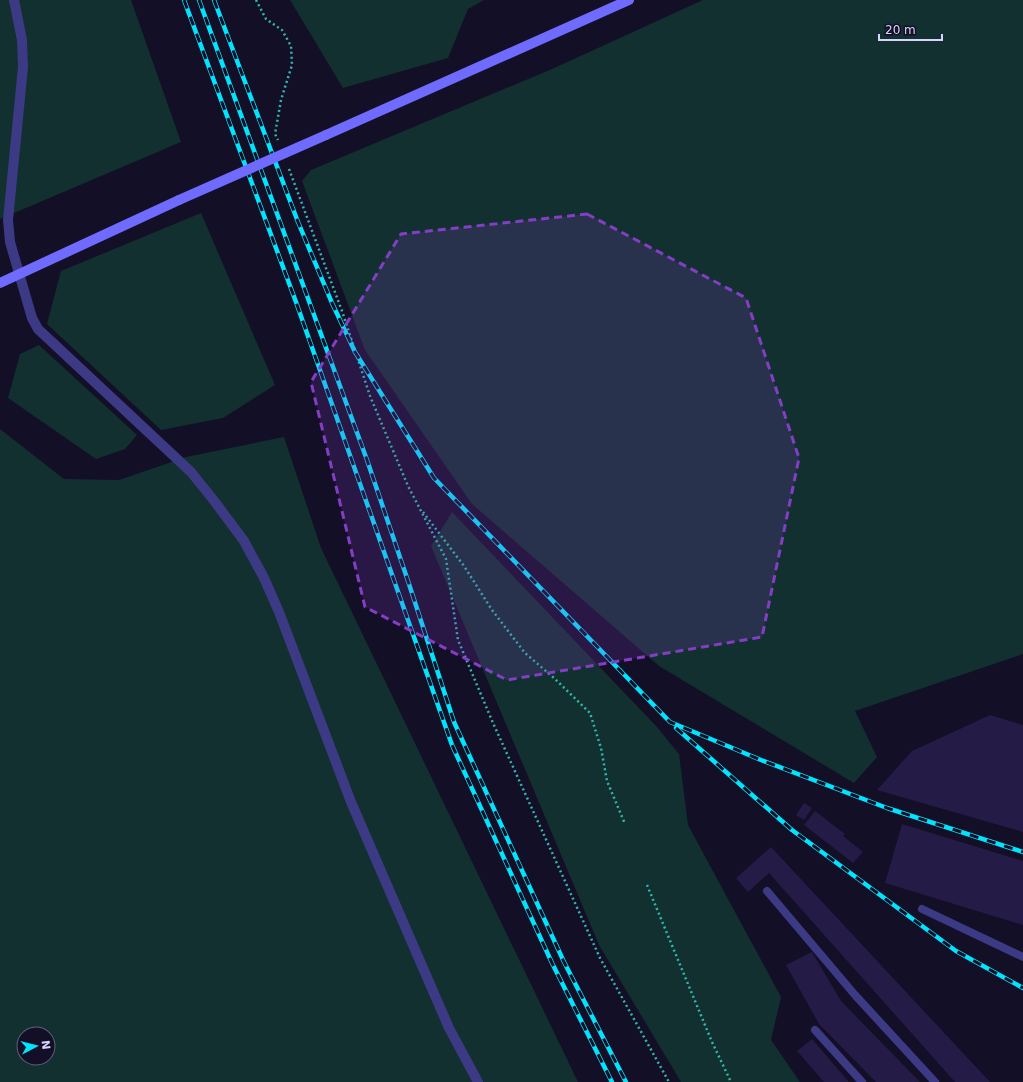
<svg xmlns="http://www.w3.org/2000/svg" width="1023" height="1082" font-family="'DejaVu Sans',sans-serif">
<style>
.green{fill:#12302f;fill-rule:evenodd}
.building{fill:#241b47}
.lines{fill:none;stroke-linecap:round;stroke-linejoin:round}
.path{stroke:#2fb8b0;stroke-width:2.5;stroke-dasharray:2 3;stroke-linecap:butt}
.lane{stroke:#3d3a85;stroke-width:8}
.street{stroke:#3d3a85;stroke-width:10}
.secondary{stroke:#6f6bff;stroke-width:10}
.rail-casing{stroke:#00e5ff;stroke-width:4.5}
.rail{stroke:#130f26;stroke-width:3;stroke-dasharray:9;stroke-linecap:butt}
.secondary-bridge{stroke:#6f6bff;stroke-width:10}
.marked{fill:#843dc5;fill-opacity:0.2;stroke:#843dc5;stroke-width:3;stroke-dasharray:8 5;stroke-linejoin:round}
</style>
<rect width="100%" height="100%" fill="#130f26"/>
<path class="green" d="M0 0H131L181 142 0 219Z
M290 0H484L468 9 448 58 343 88Z
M703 0H1023V654L855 711 877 757 854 783 659 666 472 504 365 350 302 181 311 170 552 69Z
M201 213 275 385 223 418 161 430 47 324 61 271Z
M39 345 137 435 125 449 96 459 8 398 20 354Z
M0 429 64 479 119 480 186 457 284 437 321 548 578 1082H0ZM24 1034H48V1058H24Z
M452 512 657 727 679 754 688 825 781 997 771 1040 800 1082H681L599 945 431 546Z"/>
<path class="building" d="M990 715 1023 725V832L877 790 912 751Z
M804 803 812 808 804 820 796 815Z
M815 811 845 834 843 836 863 852 853 863 804 825Z
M902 824 1023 861V925L885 883Z
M771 847 990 1082H955L769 873 748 892 736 878Z
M812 952 841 1001 920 1082H876L819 1024 786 965Z
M812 1039 849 1082H824L797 1051Z"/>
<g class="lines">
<path class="path" d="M256 0 266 19 282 30 291 46 292 65 281 100 275 134 278 140
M289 169 342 311 370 396 408 486 446 559 458 640 493 723 600 958 669 1082
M423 512 464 566 492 610 525 653 554 678 590 713 601 748 607 781 625 824
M647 885 712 1042 731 1082"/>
<path class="lane" d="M767 891 855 995 935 1082
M922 909 1023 957
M815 1030 862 1082"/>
<path class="street" d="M14 0 22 40 23 67 8 220 10 242 32 318 38 329 191 472 215 502 244 541 264 578 279 612 351 802 449 1028 478 1082"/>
<path class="secondary" d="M326 135 629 0
M0 283 179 200"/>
<g class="rail-casing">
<path id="rail" d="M184 0 296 302 452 745 552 963 612 1082
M199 0 367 460 408 581 454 722 564 962 626 1082
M214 0 298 222 332 303 355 352 434 478 670 722 761 760 887 808 1023 852
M676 728 792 830 956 951 1023 988"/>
</g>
<use href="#rail" class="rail"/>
<path class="secondary-bridge" d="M179 200 326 135"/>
</g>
<path class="marked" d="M587 214 746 298 799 458 762 637 507 680 365 607 311 382 401 234Z"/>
<g transform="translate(36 1046) rotate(83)"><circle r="19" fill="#130f26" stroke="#625e7d"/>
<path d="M0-3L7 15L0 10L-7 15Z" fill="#00e5ff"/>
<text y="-6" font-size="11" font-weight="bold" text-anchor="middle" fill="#d9d4ff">N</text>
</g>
<path d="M879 34v6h63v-6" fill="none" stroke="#d9d4ff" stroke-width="2"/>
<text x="885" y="34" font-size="12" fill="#d9d4ff" stroke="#130f26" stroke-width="3" paint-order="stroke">20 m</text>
</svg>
